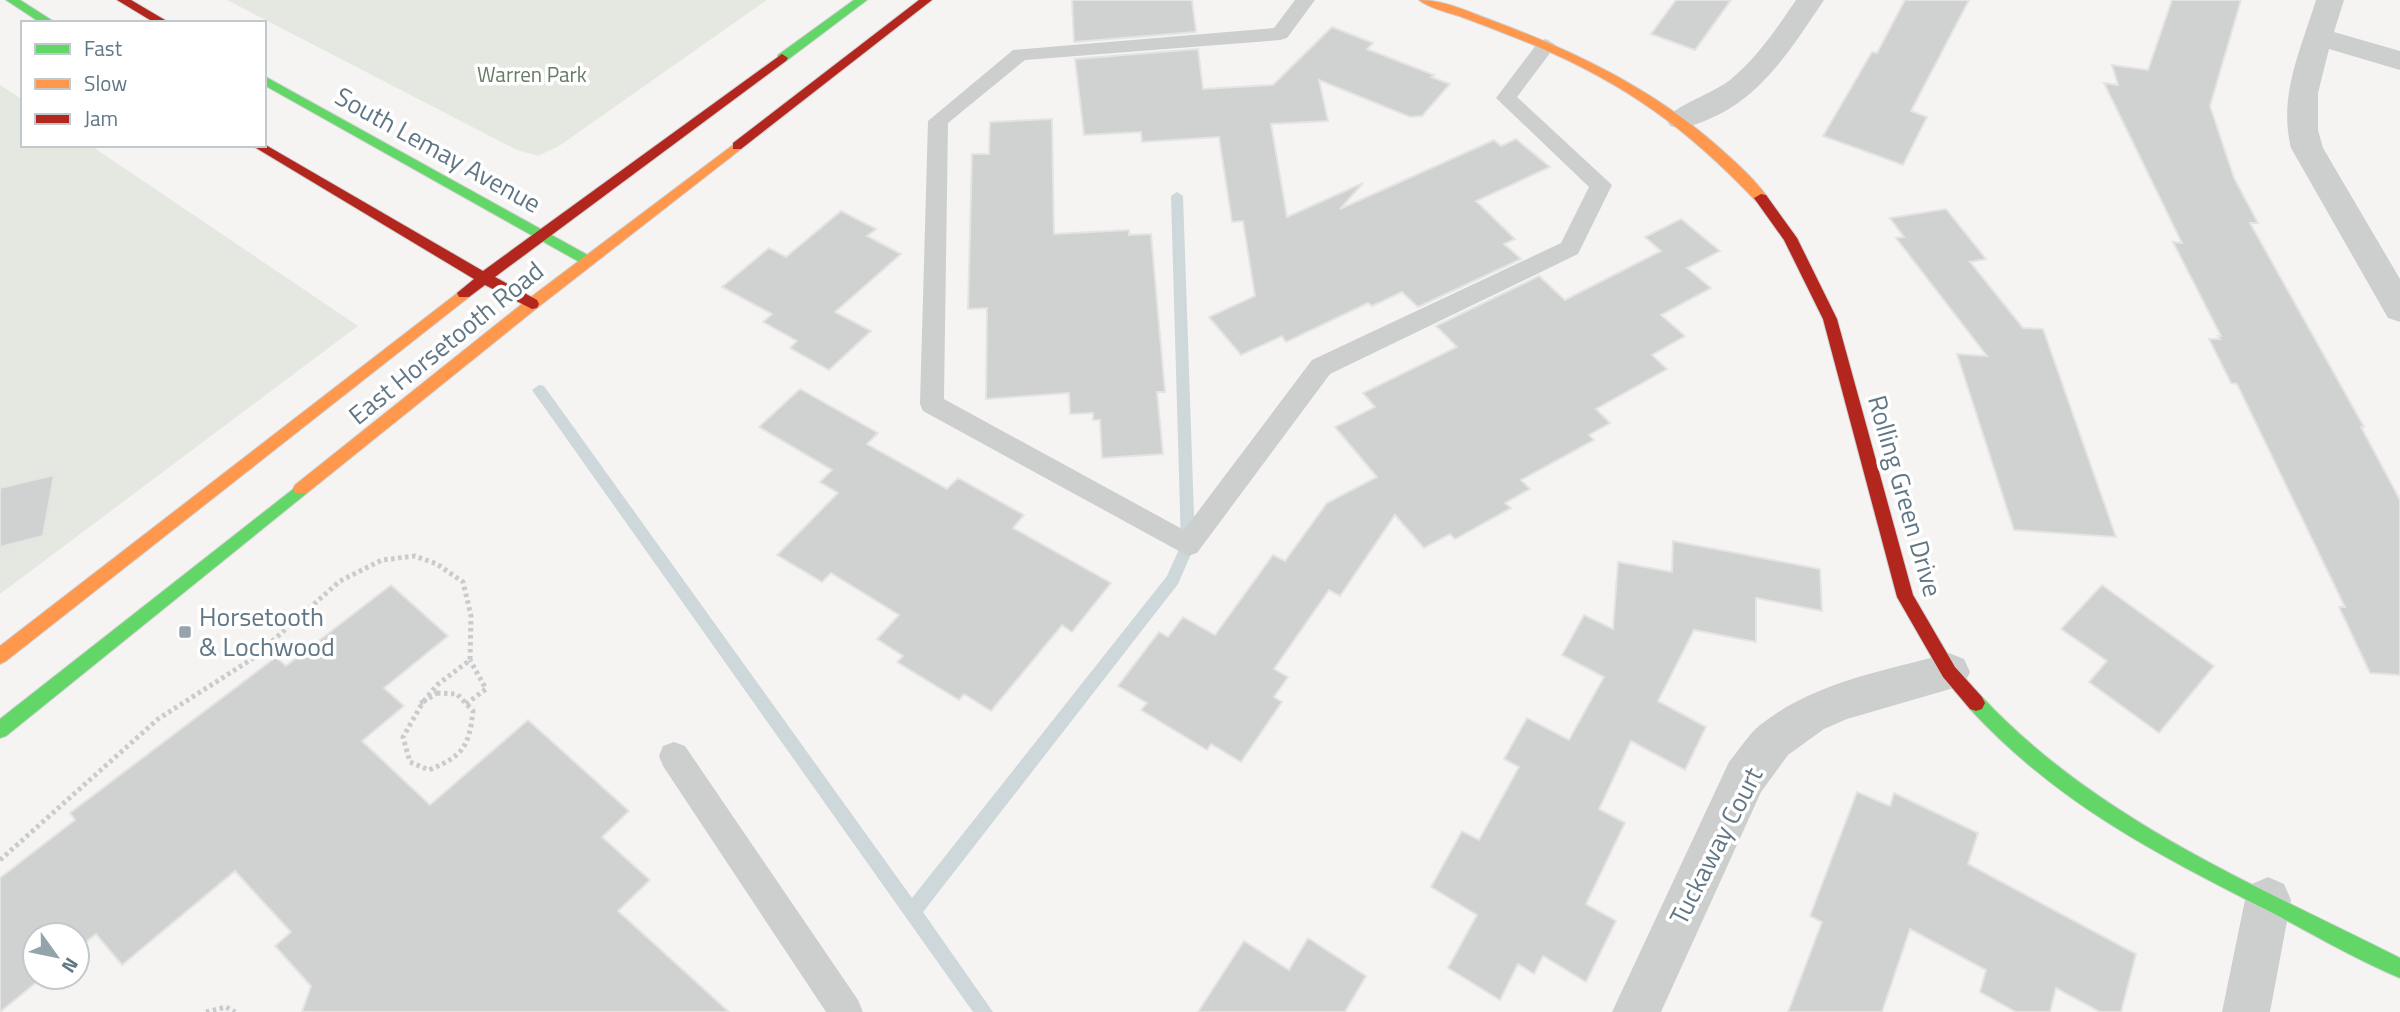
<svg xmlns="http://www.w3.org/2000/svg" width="2400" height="1012" font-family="'Titillium Web',sans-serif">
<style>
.green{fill:#e4e8e0}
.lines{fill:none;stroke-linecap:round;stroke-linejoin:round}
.stream{fill:#ced7da;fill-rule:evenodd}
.building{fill:#d0d1d1;stroke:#e4e4e2;stroke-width:2}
.fast-casing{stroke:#cfd1d2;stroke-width:2}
.slow-casing{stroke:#cfd1d2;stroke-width:2}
.jam-casing{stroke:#cfd1d2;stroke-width:2}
.path{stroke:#cacbcc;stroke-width:5;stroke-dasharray:3.5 3.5;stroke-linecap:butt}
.lane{fill:#cdcfcf;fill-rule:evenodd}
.street{fill:#cdcfcf;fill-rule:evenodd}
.fast{fill:#63d668;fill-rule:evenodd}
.slow{fill:#ff974d;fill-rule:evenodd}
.jam{fill:#b3261e;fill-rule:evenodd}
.poi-dot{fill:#95a3ab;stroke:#fff;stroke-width:2.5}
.labels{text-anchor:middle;stroke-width:7;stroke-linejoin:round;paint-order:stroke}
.far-park-label{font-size:21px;fill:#677c61;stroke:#fff}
.street-label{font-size:26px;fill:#617785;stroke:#fff}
.poi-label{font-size:26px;fill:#617785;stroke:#fff;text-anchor:start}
</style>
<rect width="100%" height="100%" fill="#f5f4f2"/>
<path class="green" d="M227 0H767L559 146 538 156 517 150Z
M0 85 23 100V145H90L358 326 0 594Z"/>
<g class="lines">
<path class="stream" d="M1177 192 1183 196 1195 545 1178 584 923 912 993 1012H973L532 390 539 385 544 386 912 898 1167 576 1181 545 1171 196Z"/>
</g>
<path class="building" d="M1072 0H1192L1196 32 1074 42Z
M1676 0H1731L1695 50 1651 34Z
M1905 0H1969L1911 111 1927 117 1903 165 1823 136 1872 52 1877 53Z
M2172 0H2241L2210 106 2234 178 2258 223H2250L2364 427H2361L2400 500V675L2370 673 2339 607H2345L2237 384 2231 383 2209 339H2220L2218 336H2221L2173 242 2182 243 2104 83 2118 85 2112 65 2148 70Z
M1332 27 1373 43 1367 49 1434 75 1431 77 1450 84 1422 116 1410 117 1319 80 1328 121 1271 124 1287 217 1363 183 1340 209 1494 140 1501 146 1516 139 1550 167 1476 201 1515 239 1504 244 1521 259 1418 307 1402 292 1372 306 1368 303 1286 342 1282 336 1241 355 1209 317 1255 296 1243 221 1232 222 1219 137 1142 142 1141 132 1084 135 1075 59 1198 49 1203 89 1273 85Z
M1052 119 1054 234 1129 230V235L1151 234 1165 392H1157L1163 454 1102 458 1100 420H1093V413L1070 414 1069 393 986 399 987 308 968 309 972 154H989L990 122Z
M1946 209 1986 259 1970 262 2023 328 2043 329 2116 537 2014 530 1957 354 1987 356 1896 238 1904 237 1890 218Z
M841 211 876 229 867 236 901 254 835 312 871 331 829 370 790 348 797 341 763 322 772 314 722 287 769 248 786 257Z
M1681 219 1720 251 1687 268 1711 288 1661 315 1685 336 1652 355 1667 369 1596 409 1610 423 1589 435 1594 440 1521 480 1530 489 1505 503 1511 508 1455 539 1450 534 1424 548 1395 515 1340 596 1329 590 1274 669 1288 677 1274 697 1282 702 1241 762 1211 744 1207 750 1141 710 1147 703 1118 686 1159 632 1168 637 1183 617 1215 635 1273 555 1285 561 1327 503 1377 477 1335 427 1375 407 1363 393 1457 347 1436 326 1539 276 1565 300 1661 251 1645 237Z
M800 389 878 433 867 444 947 489 958 478 1024 515 1013 528 1111 583 1072 632 1062 625 991 711 964 694 959 700 897 662 903 656 877 639 899 615 831 573 822 582 777 555 838 493 820 482 832 470 759 427Z
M54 475 43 536 0 547V488Z
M1673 541 1820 569 1822 611 1756 598V642L1694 630 1658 701 1706 727 1685 770 1631 741 1599 809 1625 823 1586 904 1616 921 1586 982 1543 956 1534 974 1518 964 1500 1000 1448 968 1477 915 1431 887 1462 831 1479 840 1519 767 1504 759 1527 718 1569 740 1604 677 1562 655 1584 615 1613 629 1618 562 1672 572Z
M391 585 448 636 384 688 404 706 362 741 430 805 528 720 629 811 602 837 650 880 618 911 729 1012H302L311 986 275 946 291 932 235 871 122 965 96 934 77 949V935H35V977H43L0 1012V878L75 820 70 813 276 657 286 666Z
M2102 585 2214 666 2159 733 2089 682 2107 661 2061 629Z
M1857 792 1890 806 1894 793 1978 833 1968 864 2136 954 2121 1012H2100L2056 988 2050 1012H2016L1980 992 1986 970 1910 929 1882 1012H1788L1822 922 1810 916Z
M1308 938 1366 976 1345 1012H1198L1244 941 1289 970Z"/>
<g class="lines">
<g class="fast-casing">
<path id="fast" d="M6 0H20L56 23H41Z
M854 0H867L786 61H778V55Z
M264 76 593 258 595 261 588 266 583 264 264 85Z
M301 483 307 485 309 489 307 493 6 736 0 738V719Z
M1976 695 1982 697C2096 819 2253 884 2400 958V978C2354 959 2311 933 2267 910 2155 853 2057 803 1970 709L1967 703 1970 697Z"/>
</g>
<g class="slow-casing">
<path id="slow" d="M1419 0C1446 0 1471 13 1496 22 1576 52 1650 88 1715 144 1733 160 1754 178 1768 198L1761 202 1756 201C1688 129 1626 84 1534 45 1509 35 1484 25 1459 16 1446 12 1429 8 1419 0Z
M737 142 741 143V149L537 308 307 493H295L293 489 295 485 527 300Z
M464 288 471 293 469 297 6 661 0 664V646Z"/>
</g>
<g class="jam-casing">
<path id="jam" d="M117 0H131L170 23H155Z
M919 0H932L741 149H733V143Z
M782 54 788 58 786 61 495 277 537 300 539 304 537 308 532 309 485 285 469 297H459L457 293 474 279 251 145 264 144 483 271Z
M1761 194 1766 195 1797 238 1837 319 1913 595 1955 667 1982 697 1985 703 1982 709 1976 711 1970 709 1943 677 1897 597 1823 319 1784 240 1754 198Z"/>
</g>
<path class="path" d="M437 693 457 694 473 711C469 747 463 756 429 770L410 762 403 737 423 702Z
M420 703 423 702
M466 704 486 689 470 660
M0 860 158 719 252 659 340 581 382 560 415 556 437 564 463 582 471 616 470 660 437 685 423 702
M206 1012 226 1007 235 1012"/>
<path class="lane" d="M1295 0H1315L1287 38 1280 40 1025 60 948 123 944 399 1184 530 1312 360 1561 243 1589 187 1496 98 1539 41 1546 39 1556 45 1517 97 1612 185 1578 254 1330 374 1197 553 1188 556 923 411 920 404 928 121 1013 50 1274 28Z
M674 742 685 746 858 1000 863 1012H826L663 766 659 756 663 746Z"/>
<path class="street" d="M1796 0H1824C1792 47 1762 98 1707 120 1694 125 1684 130 1670 126L1666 119C1673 107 1715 92 1730 80 1757 58 1777 28 1796 0Z
M2316 0H2344L2334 32 2400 51V70L2329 49 2318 93V130L2323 148 2400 279V322L2388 318 2291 148C2278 96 2301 49 2316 0Z
M1949 653 1964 659 1970 672 1964 685 1847 719 1824 729 1788 755 1761 792 1661 1012H1612L1729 762C1739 750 1748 735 1760 725 1814 682 1884 671 1949 653Z
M2268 877 2284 884 2291 900 2270 1012H2222L2245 900 2252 884Z"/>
<use href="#fast" class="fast"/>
<use href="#slow" class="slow"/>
<use href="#jam" class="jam"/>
</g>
<rect class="poi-dot" x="178" y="625" width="14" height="14" rx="3.5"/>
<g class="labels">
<g class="far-park-label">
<text x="532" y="82">Warren Park</text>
</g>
<g class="street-label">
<text transform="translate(438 150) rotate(29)" y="9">South Lemay Avenue</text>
<text transform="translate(446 343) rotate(-39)" y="9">East Horsetooth Road</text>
<text transform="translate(1905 496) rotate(74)" y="9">Rolling Green Drive</text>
<text transform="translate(1716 846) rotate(-63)" y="9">Tuckaway Court</text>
</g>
<g class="poi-label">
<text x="199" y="626">Horsetooth<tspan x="199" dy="30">&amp; Lochwood</tspan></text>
</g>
</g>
<rect x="21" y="21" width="245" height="126" fill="#ffffff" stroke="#c0c9ce" stroke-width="2"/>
<rect x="35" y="44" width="35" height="10" fill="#63d668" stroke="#c0c9ce" stroke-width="2"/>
<text x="84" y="56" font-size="21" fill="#617785">Fast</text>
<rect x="35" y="79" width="35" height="10" fill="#ff974d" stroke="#c0c9ce" stroke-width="2"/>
<text x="84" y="91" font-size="21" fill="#617785">Slow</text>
<rect x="35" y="114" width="35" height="10" fill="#b3261e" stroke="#c0c9ce" stroke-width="2"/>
<text x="84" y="126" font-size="21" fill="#617785">Jam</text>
<g transform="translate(56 956) rotate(123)"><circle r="33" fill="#ffffff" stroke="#c0c9ce" stroke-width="2"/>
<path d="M0-5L12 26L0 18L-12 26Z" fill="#95a3ab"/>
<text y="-10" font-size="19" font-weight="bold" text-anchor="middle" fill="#617785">N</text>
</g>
</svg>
